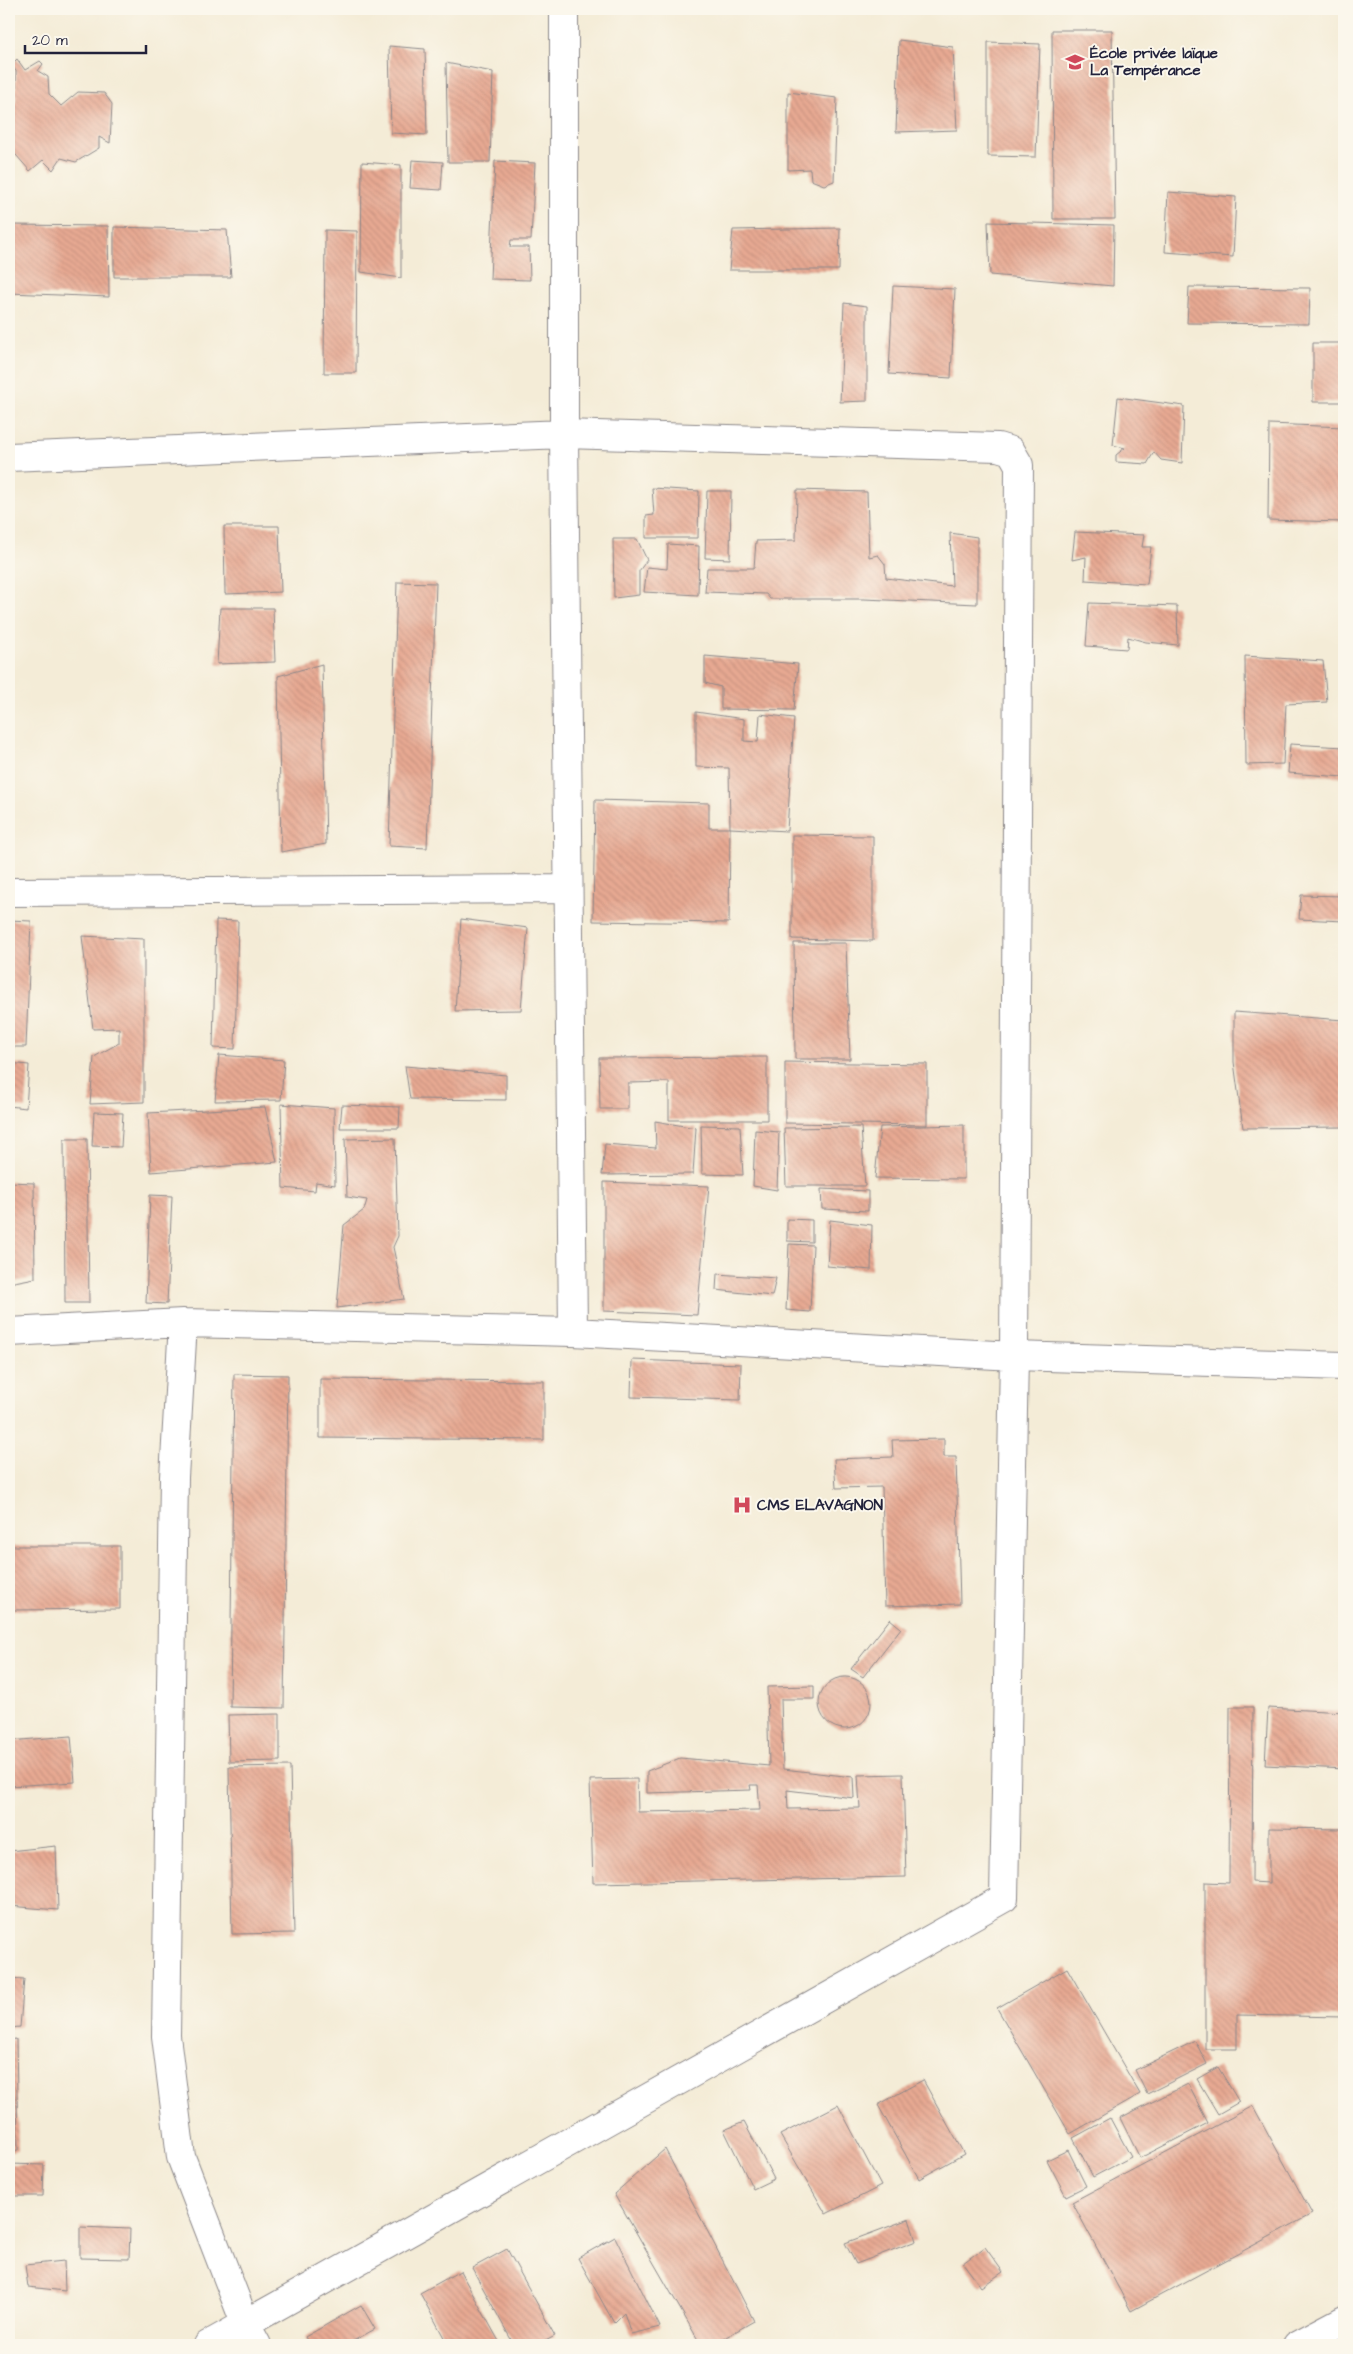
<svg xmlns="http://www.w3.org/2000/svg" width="1353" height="2354" font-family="'Architects Daughter',sans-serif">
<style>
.building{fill:url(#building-back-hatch)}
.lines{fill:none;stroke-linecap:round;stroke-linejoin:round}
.minor-casing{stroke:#8b8789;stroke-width:30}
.minor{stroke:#fff;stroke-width:28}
.labels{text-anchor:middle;stroke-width:4;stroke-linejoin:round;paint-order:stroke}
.poi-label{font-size:15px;font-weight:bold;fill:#22223b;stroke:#fbf7ec;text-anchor:start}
</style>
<defs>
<pattern id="building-back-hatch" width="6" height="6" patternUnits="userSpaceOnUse" patternTransform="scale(1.25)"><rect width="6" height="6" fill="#e7a992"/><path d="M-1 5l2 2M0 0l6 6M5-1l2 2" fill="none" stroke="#c6917f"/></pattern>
</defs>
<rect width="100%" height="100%" fill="#fbf7ec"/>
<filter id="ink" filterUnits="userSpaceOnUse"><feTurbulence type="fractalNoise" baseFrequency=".02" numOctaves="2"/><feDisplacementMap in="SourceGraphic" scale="10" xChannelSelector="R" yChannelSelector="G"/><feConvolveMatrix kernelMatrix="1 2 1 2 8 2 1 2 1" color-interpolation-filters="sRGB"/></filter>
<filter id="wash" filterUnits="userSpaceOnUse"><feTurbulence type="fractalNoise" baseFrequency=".0096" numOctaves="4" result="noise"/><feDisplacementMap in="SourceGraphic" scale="20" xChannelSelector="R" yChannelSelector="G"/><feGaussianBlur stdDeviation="1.12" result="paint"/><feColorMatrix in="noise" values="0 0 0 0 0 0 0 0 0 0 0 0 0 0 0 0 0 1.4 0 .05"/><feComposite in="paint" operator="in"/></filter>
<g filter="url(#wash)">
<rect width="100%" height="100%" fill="#f4ecd7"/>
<g id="blocks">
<path class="building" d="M1052 30H1112L1115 219H1053Z
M899 40 953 47 957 130 896 132Z
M988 42 1040 44 1036 157 988 156Z
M389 46 425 49 427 135 391 133Z
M17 59 25 70 40 61 43 64 38 71 48 77 49 94 61 106 78 92 104 93 112 104 110 143 99 137V148L76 162 61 158 53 170 43 160 30 171 9 147V106L16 101V71L11 65Z
M446 63 493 72 490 162H448Z
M788 92 837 98 834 181 824 185 811 180 810 169 788 170Z
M412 160 443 162 441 190 410 188Z
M495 161 535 163 531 240H511L510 247H529L530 280 490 279Z
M362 162 401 165V278L361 272Z
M1168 192 1236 197 1233 257 1165 252Z
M988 222 1114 225 1113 286 990 275Z
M9 225 108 226 109 297 9 293Z
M114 227 227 230 231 277H114Z
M840 228 839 270H729L733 230Z
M325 230 357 231 356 373H324Z
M893 286 955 289 951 378 889 374Z
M1189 287 1310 288 1309 324 1187 323Z
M844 303 867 306V401L840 402Z
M1313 343H1344V402H1313Z
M1118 397 1184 406 1182 463 1161 460 1154 452 1147 464 1116 462V455L1125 448 1113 445Z
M1269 424 1344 427V522L1268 520Z
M652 488 699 491 698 538H646V516L654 515Z
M797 490 867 492 869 557 878 555 885 564 886 578 952 586 950 533 977 537V604L864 599H770L766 594 705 592 707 568H754L756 541 796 540Z
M707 491H731L730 559 705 558Z
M224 526H279L281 592 225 594Z
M1075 532 1144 535 1142 547H1151L1147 584 1085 580 1086 557 1072 560Z
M613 539H637L647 560 639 571V595L614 598Z
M668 544 699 546 698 595 644 592 647 567 667 569Z
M397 582 436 583 427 848 389 846Z
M1089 603 1177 606 1178 645 1146 642 1128 637 1127 649 1086 646Z
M220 608H273L275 662 217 664Z
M705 656 798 664 794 710 721 709V687L705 683Z
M1245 656 1323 661 1327 702 1286 704 1283 764 1246 765Z
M322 664 326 844 281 852 278 676Z
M696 712 744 719V741L758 742 760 714 794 718 787 831 730 828 729 768 696 767Z
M1290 744 1344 747V777L1288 773Z
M595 800 709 803V828H730L729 923 593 921Z
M792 835 873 836V941L792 939Z
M1301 895 1344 896V921L1299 919Z
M461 919 528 928 521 1010 455 1011Z
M9 920 31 921 26 1047H9Z
M216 920 238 921 235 1049 213 1048Z
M82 936 144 939V1102L90 1104 94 1057 119 1043V1028L93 1029Z
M794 943H846L850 1059H795Z
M1234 1012 1344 1020V1127L1243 1128 1234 1062Z
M219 1055 284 1060 281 1100 215 1101Z
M767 1057V1120H669V1082L628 1083V1109H600L599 1058Z
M785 1062 927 1064V1125L785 1123Z
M9 1063 29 1065 26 1108 9 1106Z
M405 1066 506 1075V1100L410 1099Z
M281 1104 334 1108 335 1185 316 1182 315 1191 283 1188Z
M342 1105 400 1107 399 1128H340Z
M265 1107 277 1162 151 1172 148 1113Z
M94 1112 123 1113 121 1147 92 1146Z
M655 1121 696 1128 693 1174 602 1175 605 1144 656 1148Z
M701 1125 740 1126 743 1175 702 1174Z
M964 1125V1179L875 1178 880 1127Z
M861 1127 865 1186H786L784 1128Z
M755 1130 779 1132 777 1190 753 1186Z
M395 1138 398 1236 393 1247 404 1299 337 1308 344 1225 364 1210 367 1200 347 1197 345 1139Z
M64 1139H87L89 1303H65Z
M9 1182 34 1183 35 1278 9 1283Z
M604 1182 709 1186 697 1315 604 1311Z
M821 1189 868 1191V1211L822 1209Z
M150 1195 172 1196 167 1304 146 1303Z
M787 1219 812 1220V1242L787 1241Z
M830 1220 872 1225 871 1270 827 1266Z
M789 1244 813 1245 810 1312 786 1310Z
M717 1274 776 1278 772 1296 716 1290Z
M632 1360 741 1364 740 1400 631 1397Z
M234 1374 288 1375 284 1708 230 1707Z
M320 1379 544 1381V1440L320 1438Z
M944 1439V1457H956L960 1604 885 1606 882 1487 836 1488 834 1459 893 1457 892 1440Z
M9 1546H120V1609L9 1610Z
M890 1619 901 1628 863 1677 851 1669Z
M819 1703a26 26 0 1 1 52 0a26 26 0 1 1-52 0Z
M814 1686V1699H781L783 1769 853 1777 854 1798 787 1790 788 1809 860 1808 858 1775 903 1774 906 1877 593 1883 590 1780 637 1779 638 1812 760 1810 758 1785H750L751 1790 647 1793V1771L680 1758 769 1766 767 1687Z
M1230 1707H1253L1252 1882 1269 1883V1828L1344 1829V2017L1237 2015V2049H1205V1882L1229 1883Z
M1268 1708 1344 1712V1769L1265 1765Z
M280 1714V1761L229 1762 228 1715Z
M71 1736 75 1782 9 1786V1741Z
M290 1766 294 1933 232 1934 229 1767Z
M56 1846 58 1910 9 1906V1851Z
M1067 1968 1140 2094 1070 2134 997 2008Z
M9 1978 24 1979 20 2027 9 2028Z
M16 2039 18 2150 9 2151V2040Z
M1195 2041 1207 2064 1147 2094 1135 2070Z
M1218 2067 1239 2102 1218 2114 1197 2079Z
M923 2080 964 2154 919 2179 878 2105Z
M1188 2084 1208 2123 1140 2158 1120 2118Z
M838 2105 881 2186 826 2214 780 2135Z
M1253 2106 1312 2214 1131 2311 1072 2202Z
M1110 2118 1131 2157 1093 2177 1073 2138Z
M744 2122 774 2179 753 2189 724 2130Z
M665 2149 754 2321 712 2345H701L614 2194Z
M1068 2150 1086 2186 1066 2196 1047 2160Z
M9 2164 44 2165 43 2196H9Z
M909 2219 916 2241 856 2264 845 2243Z
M80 2227 130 2229 129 2259 80 2258Z
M615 2237 660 2327 631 2334 624 2313 614 2323 578 2258Z
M985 2247 1003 2272 981 2287 963 2263Z
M507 2249 555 2336 538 2345H514L472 2268Z
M64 2261 65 2291 28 2287 25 2265Z
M460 2271 501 2345H448L420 2293Z
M361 2305 375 2329 346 2345H310L305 2337Z"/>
</g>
</g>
<g filter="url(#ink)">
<use href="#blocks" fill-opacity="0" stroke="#8b8789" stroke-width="1"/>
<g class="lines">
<g class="minor-casing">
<path id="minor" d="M564 9V434L573 1332
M9 457 564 434 998 447 1011 451 1019 465 1014 1356 1004 1898 208 2345
M9 892 568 889
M183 1323 174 1477 166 2036 181 2157 245 2323 257 2345
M9 1332 183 1323 573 1332 1014 1356 1344 1366
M1297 2345 1344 2320"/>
</g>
<use href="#minor" class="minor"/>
</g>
</g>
<defs>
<g id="school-bare" transform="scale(1.5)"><path d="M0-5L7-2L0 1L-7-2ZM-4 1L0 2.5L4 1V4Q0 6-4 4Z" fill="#d1495b" stroke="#fbf7ec" stroke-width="2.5" paint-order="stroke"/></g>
<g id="hospital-bare" transform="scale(1.5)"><path d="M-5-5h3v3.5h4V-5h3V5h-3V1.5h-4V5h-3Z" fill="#d1495b" stroke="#fbf7ec" stroke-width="2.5" paint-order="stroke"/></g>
</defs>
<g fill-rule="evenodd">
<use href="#school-bare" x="1075" y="62"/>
<use href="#hospital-bare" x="742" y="1505"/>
</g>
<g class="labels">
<g class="poi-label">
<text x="1090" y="58">École privée laïque<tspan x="1090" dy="17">La Tempérance</tspan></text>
<text x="757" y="1510">CMS ELAVAGNON</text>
</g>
</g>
<rect width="1353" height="2354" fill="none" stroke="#fbf7ec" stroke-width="30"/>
<path d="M25 45v8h121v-8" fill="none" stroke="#22223b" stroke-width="2.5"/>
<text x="32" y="45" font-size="15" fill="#22223b" stroke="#fbf7ec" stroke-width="4" paint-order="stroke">20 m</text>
</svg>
